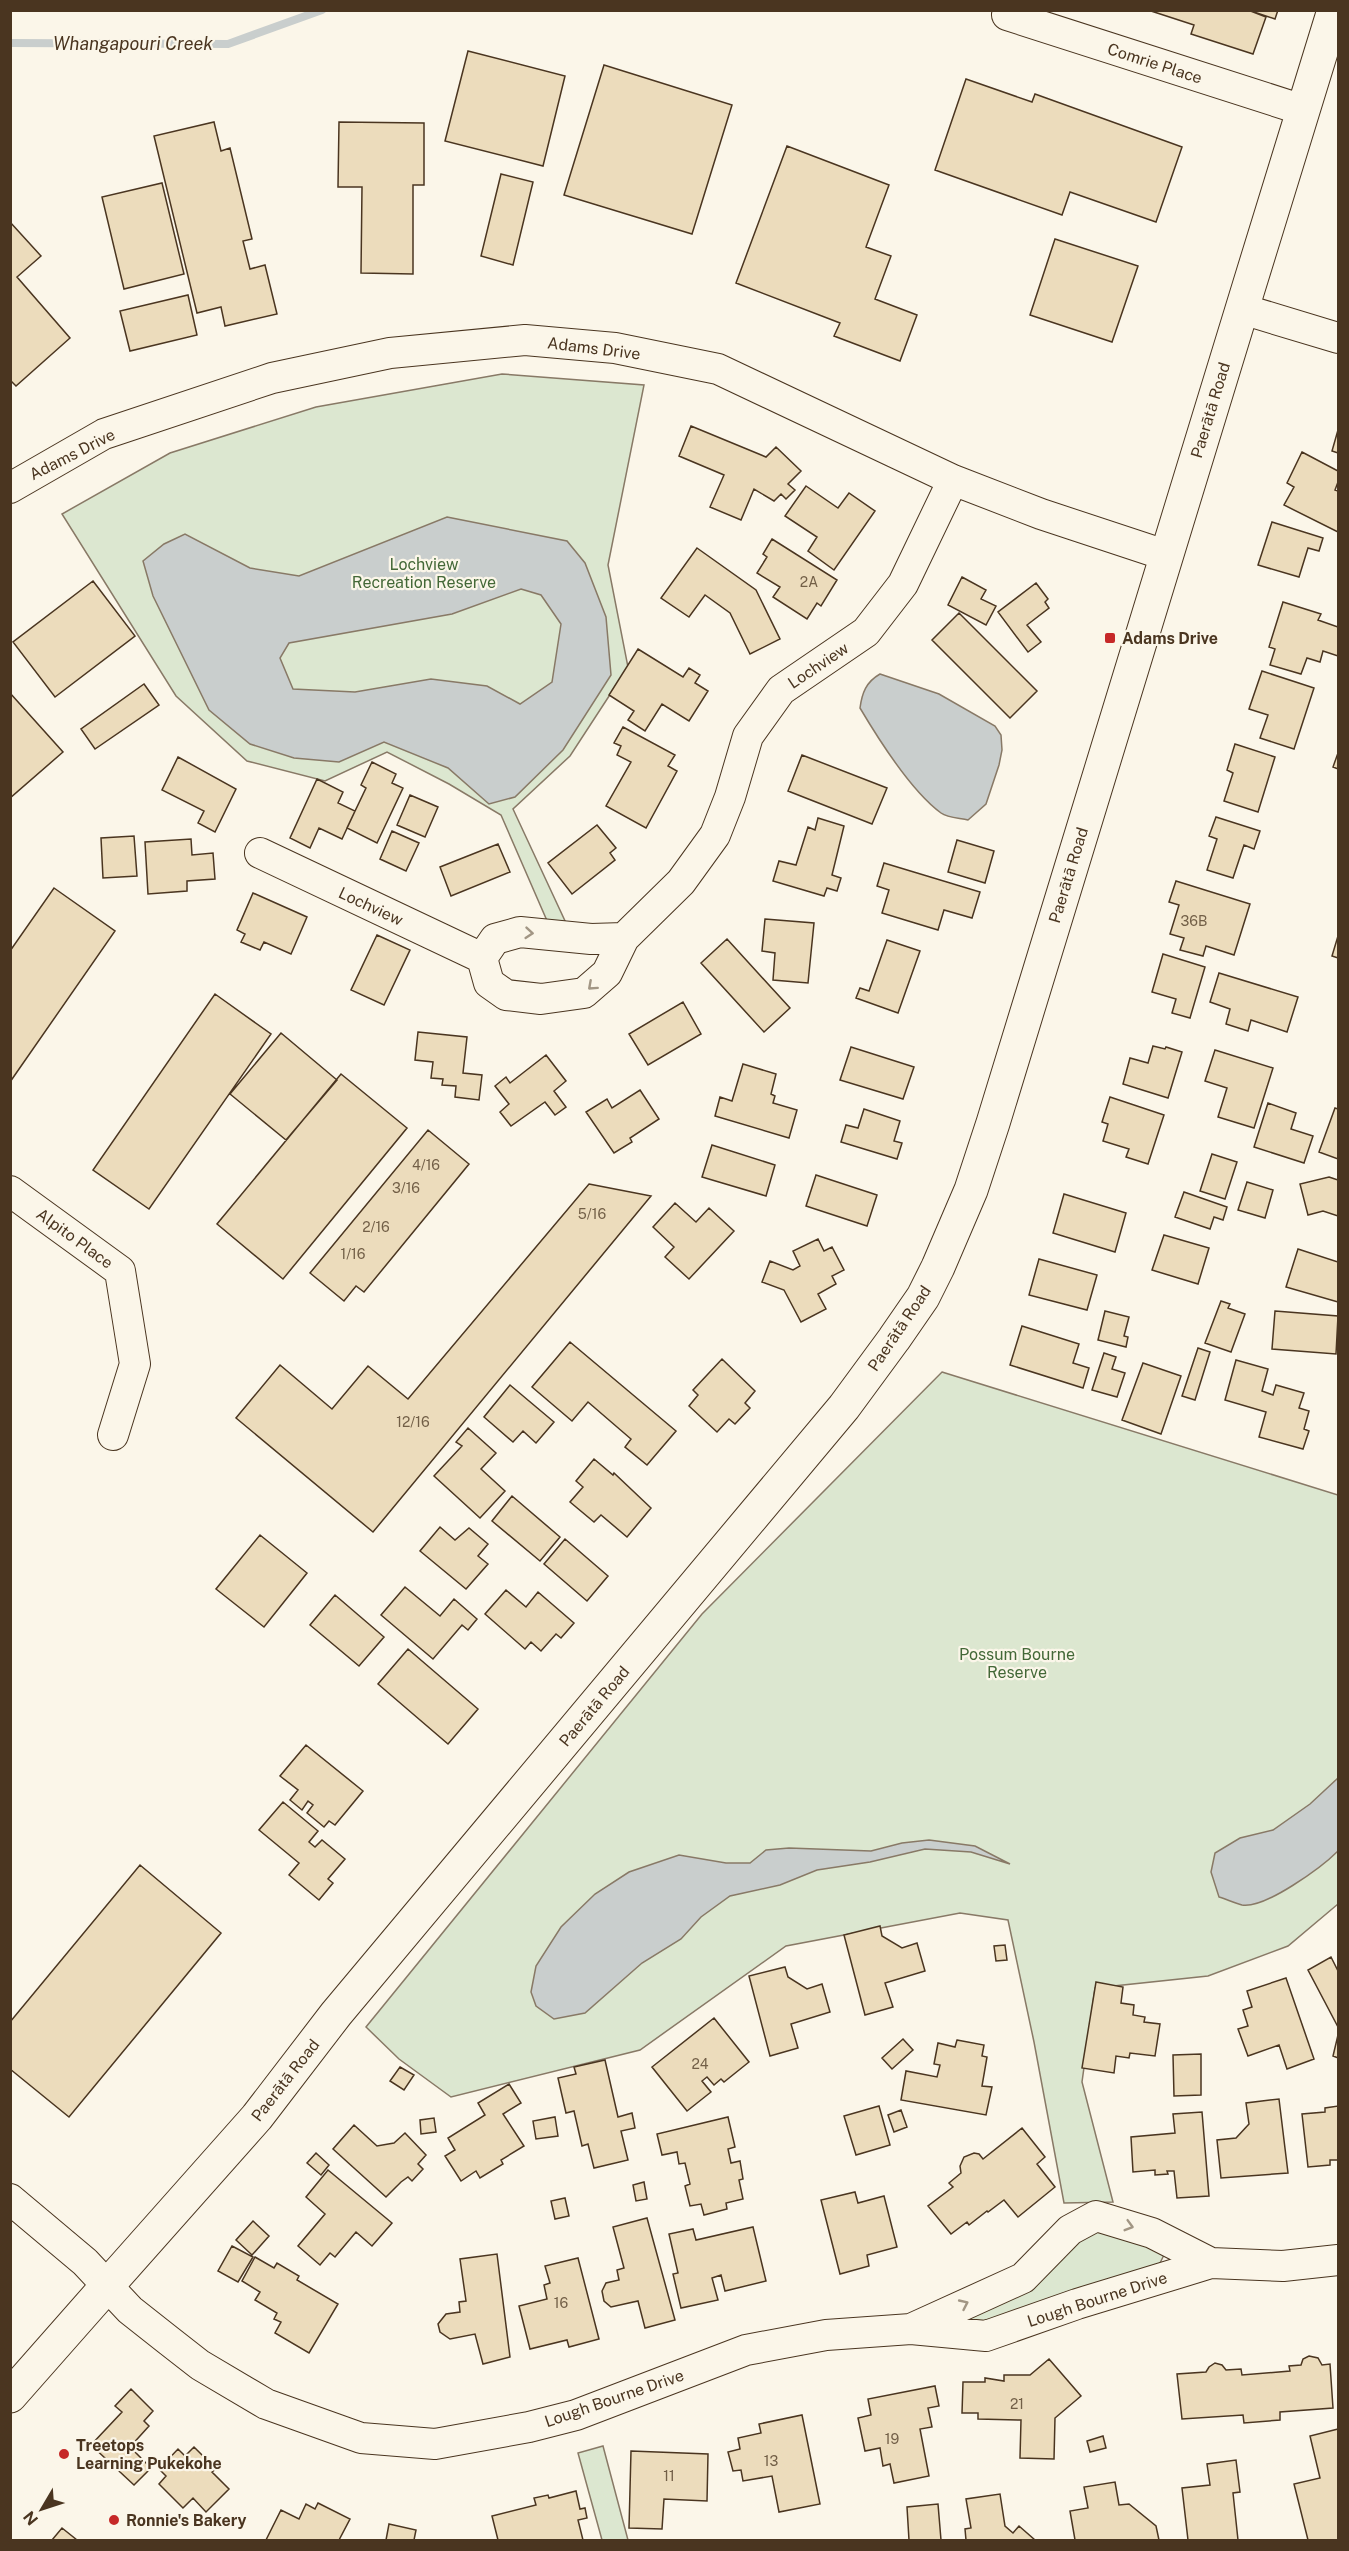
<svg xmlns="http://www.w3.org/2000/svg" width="1349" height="2551" font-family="'Public Sans',sans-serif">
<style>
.green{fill:#dce7d0;stroke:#887966;stroke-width:1.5}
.water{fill:#c9cecd;stroke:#887966;stroke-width:1.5;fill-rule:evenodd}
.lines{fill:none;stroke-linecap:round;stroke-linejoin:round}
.stream{stroke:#c9cecd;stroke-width:8}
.building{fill:#ecdcbc;stroke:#4a3520;stroke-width:1.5}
.minor-casing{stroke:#4a3520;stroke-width:32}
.major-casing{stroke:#4a3520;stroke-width:35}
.highway-casing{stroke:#4a3520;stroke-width:35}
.minor{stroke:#fbf6e9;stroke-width:30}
.major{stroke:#fbf6e9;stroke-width:33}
.highway{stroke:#fbf6e9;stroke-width:33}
.oneway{stroke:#a29684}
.poi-dot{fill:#c62828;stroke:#fbf6e9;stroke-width:2}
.labels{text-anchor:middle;stroke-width:4.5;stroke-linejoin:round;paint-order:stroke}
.number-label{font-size:14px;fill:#725f47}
.street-label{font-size:16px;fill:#4a3520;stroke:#fbf6e9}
.park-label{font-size:16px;fill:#436837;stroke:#fbf6e9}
.poi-label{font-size:16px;font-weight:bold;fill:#4a3520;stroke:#fbf6e9;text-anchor:start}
.water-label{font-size:18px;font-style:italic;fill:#4a3520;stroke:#fbf6e9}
</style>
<rect width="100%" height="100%" fill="#fbf6e9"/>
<path class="green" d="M502 374 644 385 608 565 628 667 570 756 513 809 566 923H548L501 815 449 784 387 752 325 781 247 761 176 696 62 514 170 453 316 407Z
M942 1372 1338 1495V1904L1288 1946 1208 1976 1095 1988 1082 2082 1113 2202 1064 2203 1034 2042 1008 1920 960 1913 786 1946 640 2050 451 2097 399 2059 366 2027 702 1614Z
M1108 2227 1166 2251 1159 2265 994 2327 939 2320 1076 2238Z
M603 2446 628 2540H602L578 2453Z"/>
<path class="water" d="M447 517 567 541 585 563 606 617 611 675 563 750 515 797 489 804 448 768 384 742 339 762 294 758 250 744 209 710 153 596 143 561 164 544 185 534 250 568 299 576ZM521 589 541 595 561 624 552 682 520 704 487 686 431 679 355 692 293 689 280 658 289 643 452 614Z
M880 674 939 694 995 726 1001 735 1002 750 999 765 986 804 968 820C960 818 948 818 941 813 911 791 879 740 860 708 862 693 866 682 880 674Z
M1338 1778V1851C1322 1867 1265 1909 1242 1905 1234 1903 1226 1899 1219 1897L1211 1872 1215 1853 1240 1838 1273 1830 1310 1804Z
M929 1840 975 1846 1010 1864 971 1852 925 1849 870 1862 817 1870 780 1885 730 1896 701 1917 681 1939 642 1963 585 2013 554 2019 536 2006 531 1992 536 1966 561 1927 595 1894 629 1872 679 1855 726 1863H750L766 1850 789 1848 871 1851 902 1843Z"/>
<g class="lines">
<path class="stream" d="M10 43 228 44 322 10"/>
</g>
<path class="building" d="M1248 10 1266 17 1253 54 1191 34 1194 25 1151 11Z
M1248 10H1278L1275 19Z
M468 51 565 76 543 166 445 141Z
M604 65 732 105 692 234 564 195Z
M966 79 1032 102 1035 94 1182 147 1156 222 1070 192 1062 215 935 170Z
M214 122 221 151 230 148 252 239 243 241 250 269 265 265 277 314 225 326 221 307 197 313 154 136Z
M339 122 424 123V185H413V274L361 273 362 187H338Z
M787 146 889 185 866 247 891 256 875 299 917 315 900 361 834 336 840 323 736 283Z
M501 174 533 182 513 265 481 256Z
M162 183 184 274 124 289 102 197Z
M10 222 41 256 17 277 70 338 16 386 10 380Z
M1055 239 1138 266 1112 342 1030 315Z
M188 295 197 335 130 351 120 311Z
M691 426 766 457 776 447 801 471 788 484 795 490 786 499 781 494 774 501 754 489 741 520 710 507 724 475 679 456Z
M1338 430V453L1332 451Z
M1302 452 1338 471V482L1335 490 1338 491V532L1284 505 1294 487 1287 483Z
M806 486 838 508 849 493 875 511 834 570 808 551 817 537 785 516Z
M1272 522 1323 538 1319 551 1308 548 1299 577 1258 565Z
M772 539 837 580 821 606 817 603 807 619 773 597 780 587 757 573 767 557 763 554Z
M697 548 756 590 780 639 750 654 730 613 705 595 689 617 661 598Z
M962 577 986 590 981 599 996 606 986 625 948 605Z
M93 581 135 636 55 697 13 642Z
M1036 583 1048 599 1045 602 1049 608 1027 625 1041 642 1028 652 998 612Z
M1283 602 1321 614 1318 620 1338 627V656L1323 651 1320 662 1307 658 1301 674 1270 665 1275 649 1269 647Z
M959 613 1037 691 1010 718 932 640Z
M638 649 683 677 689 668 700 675 695 683 708 691 689 721 662 704 645 731 628 720 634 711 609 695Z
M1262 671 1314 688 1294 749 1260 738 1268 715 1249 709Z
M144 684 159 705 95 749 81 729Z
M10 693 63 752 10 798Z
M623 727 675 755 668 766 677 771 646 828 606 806 631 762 617 755 621 746 614 743Z
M1235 744 1275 757 1258 812 1224 801 1233 773 1227 770Z
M1338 753V769L1333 767Z
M802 755 887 788 872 824 788 791Z
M178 757 236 789 215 832 198 823 204 811 162 790Z
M372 762 396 774 392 783 403 788 377 843 347 828 366 788 361 785Z
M317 779 343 792 338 803 355 811 342 839 319 828 310 848 290 838Z
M410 795 438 807 425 837 397 825Z
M1216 817 1260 831 1254 849 1244 845 1233 878 1207 870 1217 839 1209 836Z
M818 818 844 826 832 875 841 878 837 891 827 888 824 896 773 881 779 861 796 865 808 827 815 830Z
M597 825 616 848 610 853 615 860 572 894 548 863Z
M392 831 419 843 406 871 380 859Z
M134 836 137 876 103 878 101 838Z
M191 839 192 855 213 853 215 879 187 881V891L148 894 145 842Z
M957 840 994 851 985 883 948 872Z
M498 844 510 872 451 896 440 867Z
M884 863 980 892 972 918 944 910 938 930 882 913 889 890 877 886Z
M1176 881 1250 904 1234 955 1206 946 1203 956 1180 950 1184 938 1170 934 1179 905 1169 902Z
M54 888 115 931 10 1082V951Z
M253 893 307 917 291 954 264 942 260 950 241 942 245 934 237 930Z
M765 919 814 923 808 983 773 980 775 953 762 951Z
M377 935 410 950 384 1005 351 990Z
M1338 936V958L1332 956Z
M727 939 790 1008 764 1032 701 963Z
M887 940 920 951 898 1013 856 998 860 988 869 991Z
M1163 954 1205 967 1190 1018 1172 1013 1176 999 1152 992Z
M1219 973 1298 997 1287 1032 1251 1020 1248 1031 1226 1024 1230 1009 1210 1002Z
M215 994 271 1034 149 1209 93 1170Z
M683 1002 701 1034 648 1065 629 1034Z
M418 1032 467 1037 463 1073 482 1075 479 1100 455 1097 456 1086 442 1085 443 1079 431 1078 433 1062 415 1060Z
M281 1033 337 1080 286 1140 230 1094Z
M1153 1046 1165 1049 1166 1047 1182 1052 1168 1098 1123 1084 1130 1058 1148 1063Z
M851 1047 914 1067 903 1099 840 1080Z
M1215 1050 1273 1068 1254 1128 1218 1117 1227 1088 1205 1081Z
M546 1055 566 1081 554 1091 566 1107 555 1115 545 1102 511 1126 500 1112 509 1104 495 1086 506 1077 510 1083Z
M743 1064 776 1074 771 1094 775 1096 773 1103 797 1110 789 1138 715 1116 720 1097 732 1101Z
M341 1074 407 1128 283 1279 217 1224Z
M640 1090 659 1119 630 1138 632 1142 614 1153 586 1112 607 1099 612 1108Z
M1110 1097 1164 1115 1148 1164 1126 1157 1129 1149 1103 1141 1108 1124 1102 1122Z
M1268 1103 1296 1113 1291 1129 1313 1136 1304 1163 1254 1147Z
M1335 1108 1338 1109V1159L1319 1152Z
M864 1109 900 1121 894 1141 902 1143 897 1159 841 1142 846 1125 858 1128Z
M428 1130 469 1164 364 1292 356 1286 344 1301 310 1273Z
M712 1145 775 1165 766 1196 702 1177Z
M1212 1154 1237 1162 1225 1199 1200 1191Z
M816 1175 877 1195 867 1226 806 1206Z
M1329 1177 1338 1180V1216L1323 1211 1308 1215 1300 1184Z
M1247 1182 1273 1190 1265 1218 1238 1210Z
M589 1184 651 1196 373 1532 236 1418 280 1365 332 1409 368 1366 408 1399Z
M1184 1192 1227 1207 1223 1220 1214 1217 1210 1229 1175 1217Z
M1064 1194 1126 1213 1115 1252 1053 1233Z
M675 1203 696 1222 709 1208 734 1231 689 1279 665 1257 674 1247 653 1227Z
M1164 1235 1209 1248 1198 1284 1152 1270Z
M818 1239 824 1251 832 1247 844 1270 832 1276 836 1284 818 1294 826 1309 801 1322 784 1290 762 1282 770 1261 793 1270 800 1266 793 1251Z
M1298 1249 1338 1262V1302L1286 1287Z
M1039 1259 1097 1275 1087 1310 1029 1295Z
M1221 1301 1230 1304 1228 1308 1245 1314 1231 1352 1205 1343Z
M1105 1311 1129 1317 1124 1336 1128 1337 1126 1347 1098 1340Z
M1275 1311 1338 1316 1336 1354 1272 1349Z
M1022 1326 1079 1344 1073 1363 1089 1368 1083 1388 1010 1365Z
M570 1342 676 1431 647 1465 625 1447 631 1439 588 1402 572 1421 532 1387Z
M1198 1348 1210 1352 1195 1400 1182 1396Z
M1104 1353 1116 1357 1112 1369 1125 1373 1117 1397 1092 1390Z
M722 1359 755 1391 745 1403 750 1408 735 1424 729 1419 717 1432 689 1406 698 1395 693 1390Z
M1236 1360 1268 1369 1262 1391 1273 1395 1276 1385 1304 1393 1299 1408 1309 1411 1304 1429 1309 1431 1303 1449 1259 1437 1266 1412 1225 1400Z
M1143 1363 1181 1376 1161 1434 1122 1420Z
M510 1385 554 1422 536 1443 523 1431 513 1442 484 1417Z
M468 1428 496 1453 481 1469 505 1491 480 1518 434 1476 462 1446 456 1442Z
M594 1459 613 1475 614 1473 651 1508 627 1537 601 1515 594 1522 570 1502 583 1487 576 1481Z
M512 1496 560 1537 540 1561 492 1521Z
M440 1527 455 1540 469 1528 488 1544 478 1556 488 1564 466 1589 420 1551Z
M260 1535 307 1573 264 1627 216 1589Z
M565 1539 608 1576 587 1601 544 1564Z
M405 1587 440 1616 454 1599 477 1619 468 1630 462 1625 433 1659 381 1615Z
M506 1590 526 1607 538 1592 574 1623 561 1638 556 1634 541 1651 531 1642 525 1649 485 1614Z
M335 1595 384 1637 359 1666 310 1625Z
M408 1649 478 1709 448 1744 378 1684Z
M306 1745 363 1791 335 1825 329 1821 324 1827 307 1813 313 1805 308 1801 302 1810 290 1800 298 1790 280 1776Z
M283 1802 318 1831 309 1842 315 1847 322 1840 345 1859 328 1879 333 1883 319 1900 289 1875 299 1863 259 1830Z
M140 1865 221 1933 69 2117 10 2069V2022Z
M880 1926 882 1936 902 1948 917 1943 925 1971 885 1983 893 2007 865 2015 844 1935Z
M1005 1945 1007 1960 996 1961 994 1946Z
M1331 1957 1338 1971V2027L1308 1970Z
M785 1967 788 1977 807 1989 822 1984 830 2012 791 2024 798 2048 770 2056 749 1976Z
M1286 1978 1314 2059 1287 2069 1279 2045 1248 2056 1238 2029 1248 2026 1243 2010 1252 2007 1247 1991Z
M1096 1982 1123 1987 1121 2003 1134 2005 1133 2015 1145 2017 1144 2022 1160 2024 1155 2056 1130 2053 1129 2058 1116 2056 1114 2073 1082 2068Z
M714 2018 749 2062 724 2082 721 2079 714 2085 707 2077 702 2081 711 2092 687 2111 652 2067Z
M1338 2035V2058L1333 2056Z
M903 2039 913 2050 892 2069 882 2058Z
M957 2040 984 2045 982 2056 987 2057 982 2086 992 2087 986 2115 901 2100 906 2071 937 2077 940 2065 934 2064 938 2043 955 2047Z
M1201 2054V2095L1174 2096 1173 2055Z
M605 2060 618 2117 632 2113 635 2128 621 2131 628 2160 594 2168 588 2144 582 2146 574 2111 566 2113 558 2078 576 2074 574 2067Z
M400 2067 414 2075 404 2090 390 2081Z
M509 2084 521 2103 503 2114 524 2146 501 2160 503 2164 480 2178 476 2171 461 2181 445 2156 455 2150 448 2138 485 2115 478 2103Z
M1279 2099 1288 2173 1221 2178 1217 2140 1236 2138 1249 2124 1246 2103Z
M879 2106 890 2145 856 2155 844 2116Z
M1338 2106V2164V2160H1330V2165L1308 2167 1302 2114 1325 2112V2108Z
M901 2110 907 2127 894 2132 888 2115Z
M1202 2112 1209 2196 1177 2198 1174 2171H1167L1168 2174 1155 2175V2170L1133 2172 1131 2137 1175 2133 1173 2114Z
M555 2117 558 2136 536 2139 533 2121Z
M728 2117 735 2147 728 2149 731 2163 740 2161 743 2179 739 2180 743 2199 726 2203 727 2209 704 2215 701 2204 690 2206 685 2186 690 2184 685 2163 679 2164 677 2152 662 2155 657 2134Z
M434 2118 436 2132 421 2134 420 2120Z
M354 2125 377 2146 394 2143 405 2133 426 2155 418 2164 423 2169 412 2181 408 2177 401 2182 386 2197 333 2149Z
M1022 2128 1045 2157 1037 2164 1055 2187 1018 2217 1004 2200 988 2212 987 2211 969 2225 967 2222 951 2234 928 2206 953 2187 949 2183 961 2173 960 2166 964 2157 974 2153 979 2154 983 2159Z
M316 2153 329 2165 321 2175 307 2163Z
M328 2170 392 2223 372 2246 356 2232 335 2257 330 2253 320 2265 298 2246 325 2214 306 2197Z
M644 2182 647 2199 636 2201 633 2185Z
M855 2192 858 2203 884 2196 897 2247 867 2255 869 2266 840 2274 821 2200Z
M565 2198 569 2216 555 2219 551 2201Z
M647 2218 675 2320 645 2328 638 2301 611 2307 604 2301 602 2291 606 2283 619 2280 617 2270 624 2268 613 2227Z
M253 2221 269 2236 252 2255 236 2240Z
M753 2227 766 2281 725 2291 721 2275 712 2278 718 2300 681 2308 673 2274 678 2273 669 2234 693 2229 696 2240Z
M232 2246 253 2257 238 2282 218 2271Z
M497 2254 510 2357 483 2364 475 2334 450 2339 440 2332 438 2324 446 2314 460 2312 459 2302 466 2301 460 2259Z
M255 2257 274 2268 277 2263 299 2276 297 2280 338 2304 309 2353 275 2333 281 2322 274 2319 277 2313 255 2300 260 2292 242 2281Z
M578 2258 599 2339 569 2347 567 2340 530 2349 519 2306 547 2299 544 2285 550 2283 545 2266Z
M1309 2356 1318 2358 1322 2365 1330 2364 1333 2408 1280 2412V2420L1244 2423 1243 2415 1182 2419 1177 2374 1206 2372 1209 2367 1215 2363 1222 2365 1226 2370 1241 2369 1242 2375 1290 2371 1289 2366 1301 2365 1303 2359Z
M1049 2359 1081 2396 1055 2418 1054 2459 1020 2458 1021 2420 978 2419V2413H962L963 2382H985V2378L1004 2381V2375H1030Z
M935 2386 939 2406 928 2408 932 2427 920 2429 929 2476 894 2483 890 2464 883 2466 880 2448 865 2451 858 2418 871 2415 868 2399Z
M131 2389 153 2411 144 2421 149 2426 130 2447 151 2468 134 2485 91 2445 122 2412 115 2406Z
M802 2415 820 2504 779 2512 772 2476 743 2481 741 2470 733 2471 728 2452 740 2449 738 2438 761 2433 759 2424Z
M1338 2429V2540H1308L1294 2484 1320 2478 1310 2436Z
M1103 2436 1106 2448 1090 2452 1087 2441Z
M194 2447 216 2469 212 2472 229 2489 206 2512 193 2498 183 2508 159 2484 166 2476 159 2469 178 2449 185 2456Z
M631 2451 708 2454 707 2501 664 2499 662 2529 629 2528Z
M1236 2460 1240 2492 1233 2493 1238 2540H1188L1182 2488 1210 2485 1207 2464Z
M1115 2482 1119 2505 1129 2504 1156 2526 1159 2540H1075L1070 2511 1088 2508 1084 2487Z
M576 2491 580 2509 585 2508 587 2518 578 2520 583 2540H498L492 2516 536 2505 534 2498 548 2495 549 2498Z
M1000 2494 1005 2526 1013 2533 1019 2526 1035 2540H966L965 2529 971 2528 966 2499Z
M318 2503 350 2519 339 2540H266L281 2510 299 2519 306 2504 315 2509Z
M938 2504 941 2540H909L907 2507Z
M389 2524 416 2530 414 2540H386Z
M62 2528 77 2540H52Z"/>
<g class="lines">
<g class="minor-casing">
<path id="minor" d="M1007 15 1303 110
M1242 309 1338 338
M10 488 104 434 272 378 390 353 525 340 615 348 718 369 953 480 1041 514 1165 555
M260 853 482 958
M624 938 591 939 520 932 495 939 482 958 489 983 506 995 541 999 584 993 607 973 624 938 681 882 715 835 730 797 748 736 781 690 866 632 903 584 953 480
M10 1191 120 1271 135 1364 113 1435
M10 2199 85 2262 130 2310 168 2340 200 2365 266 2404 361 2438 435 2444 529 2427 576 2415 746 2350 826 2335 911 2329 986 2336 1077 2304 1211 2263 1283 2266 1338 2260
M913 2328 1023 2278 1070 2230 1096 2216 1152 2233 1211 2263"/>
</g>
<g class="major-casing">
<path id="major" d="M107 2286 257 2117 336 2014 844 1407 894 1339 923 1297 938 1267 971 1190 993 1123C1105 752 1220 381 1334 10"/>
</g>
<g class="highway-casing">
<path id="highway" d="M10 2396 107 2286"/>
</g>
<use href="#minor" class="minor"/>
<use href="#major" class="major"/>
<use href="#highway" class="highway"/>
</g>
<defs><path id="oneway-chevron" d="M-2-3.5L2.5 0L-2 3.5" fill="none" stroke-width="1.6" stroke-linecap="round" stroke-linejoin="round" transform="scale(1.5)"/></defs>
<g class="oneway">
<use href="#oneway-chevron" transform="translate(529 933) rotate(5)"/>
<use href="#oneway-chevron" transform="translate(592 986) rotate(138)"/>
<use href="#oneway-chevron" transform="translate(1129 2226) rotate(16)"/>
<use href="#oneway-chevron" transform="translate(964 2304) rotate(-25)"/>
</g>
<g class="poi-dot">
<rect x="1104" y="632" width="12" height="12" rx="3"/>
<circle cx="64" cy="2454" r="6"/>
<circle cx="114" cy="2520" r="6"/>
</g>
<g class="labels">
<g class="number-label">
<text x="809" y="587">2A</text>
<text x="1194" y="926">36B</text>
<text x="426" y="1170">4/16</text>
<text x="406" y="1193">3/16</text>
<text x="592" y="1219">5/16</text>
<text x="376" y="1232">2/16</text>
<text x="353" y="1259">1/16</text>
<text x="413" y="1427">12/16</text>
<text x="700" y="2069">24</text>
<text x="561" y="2308">16</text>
<text x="1017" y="2409">21</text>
<text x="892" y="2444">19</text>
<text x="771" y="2466">13</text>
<text x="669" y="2481">11</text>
</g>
<g class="street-label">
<text transform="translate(1155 63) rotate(18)" y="6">Comrie Place</text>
<text transform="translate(594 348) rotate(7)" y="6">Adams Drive</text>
<text transform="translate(1210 410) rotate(-73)" y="6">Paerātā Road</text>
<text transform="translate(72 454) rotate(-27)" y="6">Adams Drive</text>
<text transform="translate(818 665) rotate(-34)" y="6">Lochview</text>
<text transform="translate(1068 875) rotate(-73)" y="6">Paerātā Road</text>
<text transform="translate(371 906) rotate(25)" y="6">Lochview</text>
<text transform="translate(75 1238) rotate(36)" y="6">Alpito Place</text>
<text transform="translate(899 1328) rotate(-56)" y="6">Paerātā Road</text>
<text transform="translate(594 1706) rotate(-50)" y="6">Paerātā Road</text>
<text transform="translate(285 2080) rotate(-52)" y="6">Paerātā Road</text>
<text transform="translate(1097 2299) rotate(-18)" y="6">Lough Bourne Drive</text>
<text transform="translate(614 2398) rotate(-19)" y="6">Lough Bourne Drive</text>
</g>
<g class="park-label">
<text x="424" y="570">Lochview<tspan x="424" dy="18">Recreation Reserve</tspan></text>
<text x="1017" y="1660">Possum Bourne<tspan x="1017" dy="18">Reserve</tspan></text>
</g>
<g class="poi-label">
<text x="1122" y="644">Adams Drive</text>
<text x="76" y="2451">Treetops<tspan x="76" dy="18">Learning Pukekohe</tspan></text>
<text x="126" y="2526">Ronnie's Bakery</text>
</g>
<g class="water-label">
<text x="133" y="50">Whangapouri Creek</text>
</g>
</g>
<rect width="1349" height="2551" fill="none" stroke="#4a3520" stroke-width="24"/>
<g transform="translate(42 2509) rotate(231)" stroke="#fbf6e9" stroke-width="4.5" paint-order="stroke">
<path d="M0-4.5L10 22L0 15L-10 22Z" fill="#4a3520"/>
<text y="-9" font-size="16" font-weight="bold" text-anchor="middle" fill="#4a3520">N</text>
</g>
</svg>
